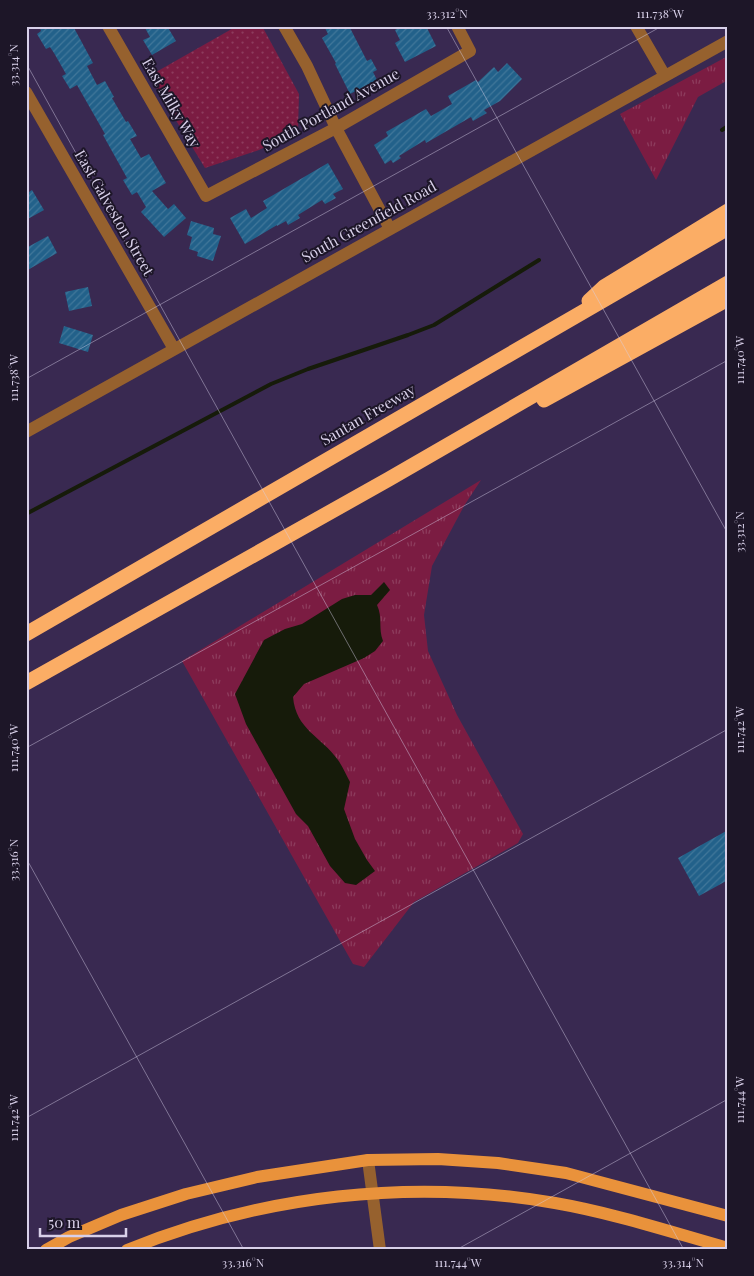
<svg xmlns="http://www.w3.org/2000/svg" width="754" height="1276" font-family="'Playfair Display',serif">
<style>
.grass{fill:url(#grass-tufts)}
.park{fill:url(#park-dots)}
.water{fill:#161b0a}
.lines{fill:none;stroke-linecap:round;stroke-linejoin:round}
.stream{stroke:#161b0a;stroke-width:4}
.building{fill:url(#building-hatch)}
.minor{stroke:#96612e;stroke-width:12}
.major{stroke:#e9923b;stroke-width:12}
.highway{stroke:#fbad65;stroke-width:15}
.ticks{fill:none;stroke:#d8d0e9;stroke-width:1;stroke-opacity:0.45}
.labels{text-anchor:middle;stroke-width:4;stroke-linejoin:round;paint-order:stroke}
.street-label{font-size:15px;fill:#d8d0e9;stroke:#1d1628}
.neatline{fill:none;stroke:#d8d0e9;stroke-width:2}
.ticks-label{font-size:12px;text-anchor:middle;fill:#d8d0e9}
</style>
<defs>
<pattern id="grass-tufts" width="24" height="20" patternUnits="userSpaceOnUse" patternTransform="scale(1.25)"><rect width="24" height="20" fill="#7b1c42"/><path d="M3 7l-1-3M5 7V3M7 7l1-3M15 17l-1-3M17 17v-4M19 17l1-3" fill="none" stroke="#8d3c5d"/></pattern>
<pattern id="park-dots" width="8" height="8" patternUnits="userSpaceOnUse" patternTransform="scale(1.25)"><rect width="8" height="8" fill="#7b1c42"/><path d="M2 2h.1M6 6h.1" fill="none" stroke="#8d3c5d" stroke-width="1.8" stroke-linecap="round"/></pattern>
<pattern id="building-hatch" width="6" height="6" patternUnits="userSpaceOnUse" patternTransform="scale(1.25)"><rect width="6" height="6" fill="#22618a"/><path d="M-1 1l2-2M0 6l6-6M5 7l2-2" fill="none" stroke="#41779a"/></pattern>
</defs>
<rect width="100%" height="100%" fill="#392951"/>
<path class="grass" d="M728 56V80L698 97 656 180 620 114Z
M481 480 464 506 432 566 424 615 428 651 457 715 523 834 518 843 414 902 364 967 353 964 182 661Z"/>
<path class="park" d="M237 26H262L299 94 298 131 259 150 205 168 149 76Z"/>
<path class="water" d="M384 582 390 590 377 605C383 618 378 628 383 641L375 651 364 658 304 684 293 697C296 730 321 736 338 760 343 767 346 775 350 782L344 809 355 839 367 860 375 871 356 885 345 883 330 866 308 826 296 814 246 724 235 694 264 640 285 629 302 624 342 599 355 595H371Z"/>
<g class="lines">
<path class="stream" d="M722 130 728 126
M26 514 271 384 308 369 408 335 434 325 539 260"/>
</g>
<path class="building" d="M39 26H73L93 63 87 66 97 85 105 81 114 97 112 98 126 122 128 121 137 136 130 139 141 158 149 154 166 183 152 191 168 209 174 204 186 218 164 237 141 212 146 207 137 192 132 195 123 180 127 178 103 135 105 134 77 85 70 89 62 76 66 74 54 53 50 47 46 49 37 34 41 31Z
M144 26H167L176 41 152 55 143 40 150 37Z
M324 26H349L367 61 371 59 377 70 373 72 377 80 350 94 335 64 336 63 322 38 328 34Z
M402 26H426L436 46 405 62 395 43 400 40 395 30Z
M507 63 522 79 500 101 484 110 487 113 473 121 471 117 426 143 425 140 399 156 401 158 393 163 391 160 385 164 374 145 388 136 386 132 426 109 431 116 452 104 448 96 476 80 478 82 494 67 498 72Z
M328 163 343 189 333 194 336 198 325 204 322 200 298 215 300 218 288 225 286 221 277 226V225L245 244 230 218 246 209 251 218 267 208 263 201Z
M32 190 44 210 26 220V194Z
M191 221 214 228 213 234 221 236 213 261 197 256 198 252 189 249 192 237 187 235Z
M48 236 57 253 26 271V248Z
M88 287 92 306 69 311 65 292Z
M64 326 93 335 88 352 59 343Z
M728 830V880L699 896 678 858Z"/>
<g class="lines">
<path class="minor" d="M108 26 206 196 336 128 470 51 457 26
M284 26 307 66 336 128 390 229
M636 26 665 76
M26 92 174 349
M26 432 728 41
M368 1160 380 1250"/>
<path class="major" d="M46 1250 69 1237 121 1215 186 1194 257 1177 368 1160 438 1159 498 1163 566 1173 728 1216
M127 1250C262 1195 412 1178 555 1203 613 1213 671 1232 728 1248"/>
<path class="highway" d="M589 301 604 287 728 211
M544 400 728 299
M26 634 728 228
M26 683 389 479 728 283"/>
</g>
<path class="ticks" d="M446 26 728 534M26 63 684 1250M26 379 662 26M26 748 728 360M26 858 244 1250M26 1118 728 729M456 1250 728 1099"/>
<g class="labels">
<g class="street-label">
<text transform="translate(171 103) rotate(60)" y="5">East Milky Way</text>
<text transform="translate(331 110) rotate(-29)" y="5">South Portland Avenue</text>
<text transform="translate(114 213) rotate(60)" y="5">East Galveston Street</text>
<text transform="translate(369 222) rotate(-29)" y="5">South Greenfield Road</text>
<text transform="translate(368 415) rotate(-30)" y="5">Santan Freeway</text>
</g>
</g>
<rect width="754" height="1276" fill="none" stroke="#1d1628" stroke-width="55"/>
<path d="M40 1228v8h86v-8" fill="none" stroke="#d8d0e9" stroke-width="2.5"/>
<text x="48" y="1228" font-size="15" fill="#d8d0e9" stroke="#1d1628" stroke-width="4" paint-order="stroke">50 m</text>
<rect x="28" y="28" width="698" height="1220" class="neatline"/>
<g class="ticks-label">
<text x="447" y="18">33.312°N</text>
<text x="660" y="18">111.738°W</text>
<text transform="translate(14 65) rotate(-90)" y="4">33.314°N</text>
<text transform="translate(740 360) rotate(-90)" y="4">111.740°W</text>
<text transform="translate(14 378) rotate(-90)" y="4">111.738°W</text>
<text transform="translate(740 532) rotate(-90)" y="4">33.312°N</text>
<text transform="translate(740 730) rotate(-90)" y="4">111.742°W</text>
<text transform="translate(14 748) rotate(-90)" y="4">111.740°W</text>
<text transform="translate(14 860) rotate(-90)" y="4">33.316°N</text>
<text transform="translate(740 1100) rotate(-90)" y="4">111.744°W</text>
<text transform="translate(14 1118) rotate(-90)" y="4">111.742°W</text>
<text x="243" y="1267">33.316°N</text>
<text x="458" y="1267">111.744°W</text>
<text x="683" y="1267">33.314°N</text>
</g>
</svg>
